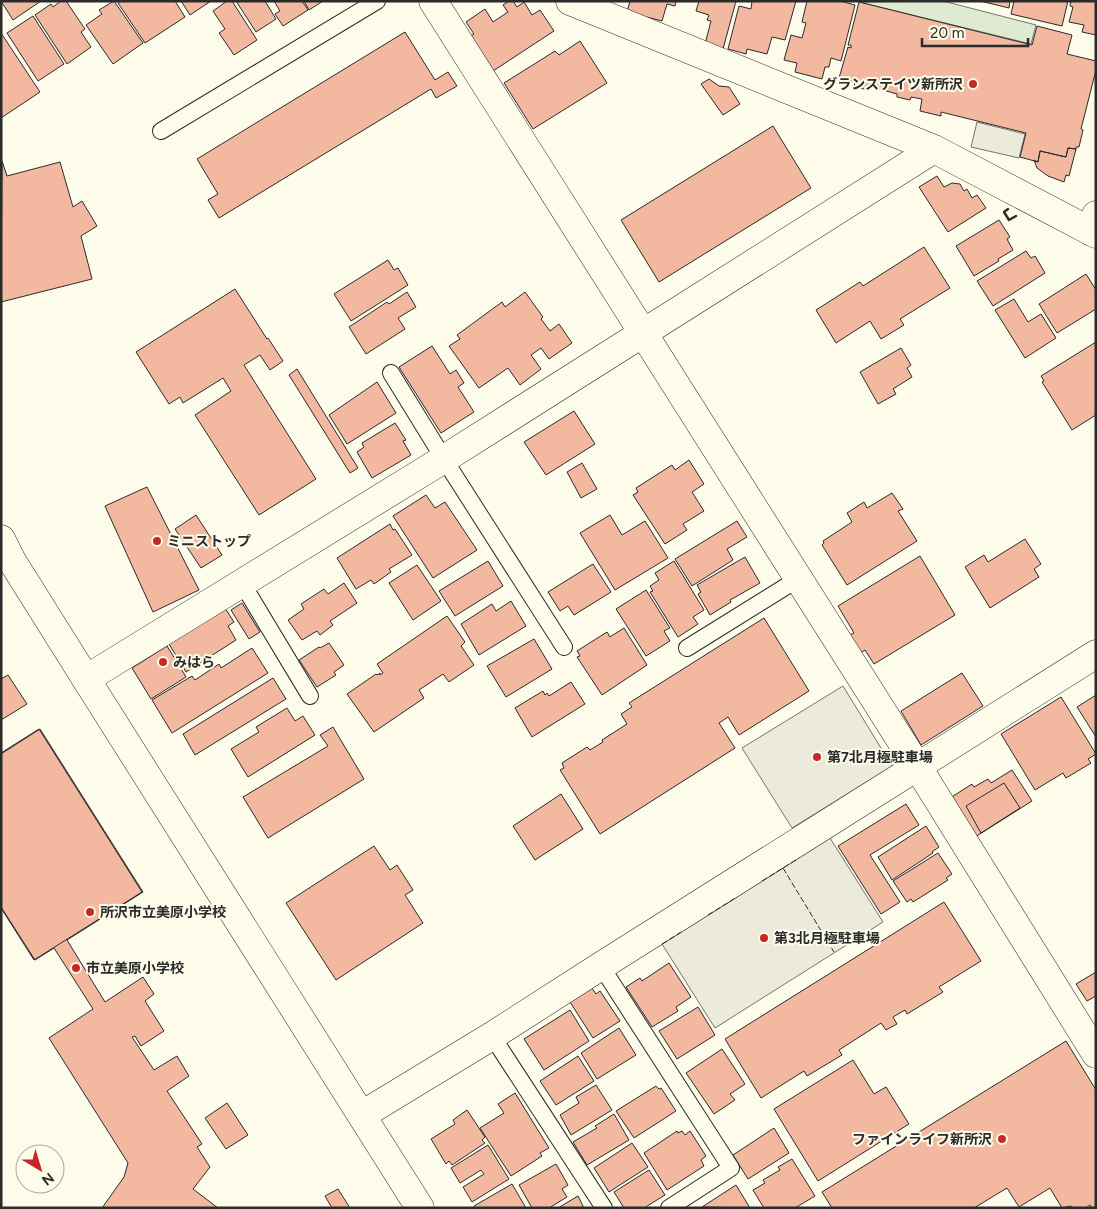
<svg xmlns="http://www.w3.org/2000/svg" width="1097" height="1209" font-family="Figtree,'Noto Sans JP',sans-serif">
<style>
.green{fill:#deebd1;stroke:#74746e}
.parking{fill:#eceadb;stroke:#74746e}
.building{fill:#f2b8a0;stroke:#2b2b2b}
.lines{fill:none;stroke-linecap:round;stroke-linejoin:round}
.service-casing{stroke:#2b2b2b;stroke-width:18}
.minor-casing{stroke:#2b2b2b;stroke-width:29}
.tertiary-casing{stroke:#2b2b2b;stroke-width:29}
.service{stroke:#fdfbea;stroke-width:16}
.minor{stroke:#fdfbea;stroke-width:28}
.tertiary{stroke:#fdfbea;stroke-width:28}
.fence{stroke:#2b2b2b;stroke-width:1;stroke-dasharray:6 2.5;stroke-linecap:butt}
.wall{stroke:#2b2b2b;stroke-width:2.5}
.poi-dot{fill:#c62828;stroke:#fdfbea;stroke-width:2}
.labels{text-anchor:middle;stroke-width:4;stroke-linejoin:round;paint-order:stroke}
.poi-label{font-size:14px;font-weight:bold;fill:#2b2b2b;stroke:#fdfbea;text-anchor:start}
</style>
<rect width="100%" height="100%" fill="#fdfbea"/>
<path class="green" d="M943 1 1036 25 1031 44 859 2Z"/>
<path class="parking" d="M977 122 1025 134 1019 158 971 147Z
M843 686 892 766 792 828 742 748Z
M830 838 883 922 715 1028 662 944Z"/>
<path class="building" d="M1 1H41L13 20Z
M61 1H66L85 29 81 32 91 47 67 64 35 15 51 4 53 7Z
M114 1 143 43 113 64 86 25 102 14 99 10Z
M121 1H175L185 17 145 43 118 3Z
M181 1H211L190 15Z
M227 1H232L257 40 234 55 219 33 225 29 213 11Z
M236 1H265L276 19 256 32Z
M274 1H302L308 10 283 26 275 14 280 11Z
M304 1H323L309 10Z
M509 1H513L517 7 524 2 532 15 540 10 554 31 493 71 470 36 474 34 466 22 485 9 493 22 508 12 503 5Z
M630 1H676L675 6 667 4 662 21 627 12Z
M699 1H736L723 49 705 44 711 21 707 20 709 15 696 11Z
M752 1H796L785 40 772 37 767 54 747 49 746 54 728 49 739 6 751 9Z
M807 1H840L855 5 841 61 831 58 829 67H825L822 79 795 72 797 63 784 60 791 35 802 38 806 23 802 22Z
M980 1H1010L1009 8Z
M1014 1H1068L1062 26 1011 14Z
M1071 1H1096V35L1082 32 1084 25 1069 22 1073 7 1070 6Z
M859 2 1032 45 1037 26 1072 35 1067 54 1096 61V70L1081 129 1083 130 1079 147H1076V149L1068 148 1066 157 1040 151 1038 162 1020 157 1026 133 941 112V116L920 111 922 99 911 97 910 100 897 97V94L869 86V90L854 87 855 82 839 78 848 47 851 48V45H848Z
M33 16 64 64 38 81 7 33Z
M405 32 435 80 448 72 457 86 436 98 431 89 219 218 208 200 218 194 197 159Z
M1 33 40 92 1 118Z
M580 41 607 83 533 129 504 83 555 51 559 55Z
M709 79 719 86 729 87 740 104 723 115 701 84Z
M773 126 811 188 659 282 621 220Z
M1068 148 1076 149 1069 176 1066 175 1064 182 1048 176 1037 168 1034 160 1038 162 1040 151 1066 157Z
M2 161 7 176 60 162 73 207 82 201 97 226 81 236 92 279 1 302Z
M937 176 944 187 952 183 960 184 964 191 967 189 972 198 977 195 986 208 948 232 919 187Z
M999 220 1010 237 1007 239 1013 250 998 259 999 261 974 276 956 246Z
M924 247 950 288 900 319 904 325 881 339 870 321 836 343 816 310 860 282 863 286Z
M1026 251 1031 258 1035 256 1045 273 993 306 977 281Z
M388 260 394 270 398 268 408 285 351 321 334 294Z
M1086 274 1096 290V309L1057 333 1039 304Z
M235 289 267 339 268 338 283 361 270 370 260 355 244 365 316 479 259 515 195 415 231 391 223 378 183 403 180 397 169 404 136 352Z
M407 292 416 307 398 318 405 329 366 354 349 327 387 302 389 304Z
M525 292 543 317 541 319 550 331 559 324 572 343 549 359 541 348 531 355 541 369 520 385 508 368 479 388 449 346 460 339 457 335 502 302 505 307Z
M1014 299 1028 322 1041 314 1056 338 1025 358 995 310Z
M1096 342V415L1072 430 1042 382 1044 381 1041 376Z
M432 346 450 374 456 370 464 383 458 387 474 412 441 433 399 367Z
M901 348 911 365 907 368 912 377 893 389 896 394 878 404 860 372Z
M297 369 358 468 350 473 289 375Z
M377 382 396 413 347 444 329 415Z
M574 411 595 444 546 475 524 442Z
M395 423 406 440 403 441 411 455 372 478 357 452 364 447 362 443Z
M689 460 704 484 692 492 704 511 683 524 687 530 665 544 633 495 638 492 636 488 672 465 675 470Z
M582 463 597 489 581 498 567 472Z
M147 487 199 590 153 612 105 506Z
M892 493 903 509 898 511 917 541 847 585 822 545 824 543 823 541 852 522 847 513 864 502 867 508Z
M426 495 435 508 445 502 477 550 433 578 393 516Z
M196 515 222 555 201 568 175 529Z
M610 515 622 535 645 521 668 558 615 590 580 533Z
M737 521 747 537 727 549 733 560 692 586 675 559Z
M390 524 393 530 395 529 412 555 389 569 391 572 374 584 371 580 356 589 337 558Z
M1025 539 1041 564 1034 569 1039 577 990 608 965 567 984 555 988 562Z
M920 556 955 615 874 664 865 650 859 654 848 636 854 633 838 606Z
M745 557 760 583 730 600 731 602 710 615 698 594 701 592 697 585Z
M488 561 503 586 455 616 439 591Z
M674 561 704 610 693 617 698 624 678 637 650 592 653 591 650 586 659 580 655 573Z
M593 564 611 592 574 615 568 606 560 611 548 592Z
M417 565 441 601 413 620 389 583Z
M344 583 357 603 330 621 333 625 320 635 317 631 302 640 288 620 304 609 301 604 324 589 328 594Z
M646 590 670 628 664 631 670 641 646 656 616 609Z
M511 601 526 626 479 655 461 624 492 604 496 611Z
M242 603 260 632 249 639 231 610Z
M225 608 234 622 228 626 236 640 186 672 169 644Z
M447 616 465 642 461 646 474 665 449 682 443 674 419 690 424 698 374 732 347 694 376 674 377 675 380 673V675L383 673 377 664Z
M764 618 809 691 739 735 728 717 719 723 735 748 600 834 560 770 564 768 562 763 587 747 590 750 603 742 602 740 627 724 621 714 632 707 629 703Z
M624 628 647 665 602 695 577 657 580 656 577 651 607 632 610 637Z
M534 639 552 669 506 697 487 666Z
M329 643 344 665 334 672 336 675 317 687 299 660 319 647 320 648Z
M167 646 186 677 151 699 132 668Z
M252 648 268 673 172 733 152 700 192 676 195 680 219 664 221 668Z
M962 673 983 706 921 745 901 711Z
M8 675 27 704 1 720V679Z
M273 678 286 699 195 755 183 734Z
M571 682 585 704 532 737 515 708 543 691 545 695 547 693 549 696Z
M1096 695V737L1077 707Z
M1061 697 1096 754 1088 759 1091 763 1066 778 1063 773 1035 790 1001 734Z
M287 708 295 721 303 716 315 735 248 777 231 749 259 732 256 727Z
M333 727 364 779 268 838 243 797 328 746 320 735Z
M39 729 142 892 34 960 1 908V753Z
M40 729 143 892 67 940 105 1002 143 977 154 994 145 1001 164 1031 141 1046 135 1036 132 1037 154 1070 177 1056 189 1076 167 1091 202 1144 197 1147 210 1167 193 1189 218 1208H102L124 1177 128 1163 49 1038 93 1009 54 948 35 960 1 907V754Z
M1012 770 1032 801 972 839 947 800 972 784 974 787 988 779 991 783Z
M1004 783 1020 808 981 833 966 806Z
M561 794 583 829 535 860 513 826Z
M906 804 919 825 870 855 900 902 881 914 838 846Z
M926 826 939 847 932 852 933 853 892 880 878 857Z
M374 846 390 870 397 865 413 890 405 895 423 923 336 980 286 903Z
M938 853 952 874 946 878 948 880 913 902 911 899 907 902 893 881Z
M944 902 981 961 939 987 943 992 907 1014 905 1010 893 1017 897 1024 886 1030 881 1023 839 1050 842 1055 807 1076 804 1071 761 1098 725 1039Z
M669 963 691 997 676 1007 678 1011 652 1027 626 987 640 978 642 981Z
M1096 972V996L1087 1001 1076 984Z
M592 988 596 994 600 991 620 1021 593 1038 570 1002Z
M698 1007 715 1035 677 1059 659 1031Z
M570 1010 589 1041 544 1070 524 1039Z
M619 1028 636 1055 597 1079 581 1053Z
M1066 1041 1096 1090V1208H1092L1090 1205 1086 1208H1072L1071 1206 1062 1208 1050 1188 1019 1207 1007 1188 974 1208H832L822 1192Z
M722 1049 745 1084 730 1094 735 1100 714 1114 686 1073Z
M578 1056 594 1081 556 1105 540 1081Z
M853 1060 874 1094 886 1087 909 1124 818 1181 774 1109Z
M596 1085 612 1110 571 1135 560 1115 579 1103 576 1097Z
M656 1086 659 1089 661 1088 676 1111 634 1138 616 1111Z
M515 1093 549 1148 540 1153 542 1156 511 1176 480 1128 504 1113 498 1104Z
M227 1103 248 1135 226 1149 205 1118Z
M467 1110 485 1137 482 1140 485 1143 452 1165 449 1161 446 1164 431 1139 455 1124 453 1120Z
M614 1114 629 1140 587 1165 573 1142 597 1128 595 1126Z
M774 1128 789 1153 748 1179 733 1155Z
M677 1131 678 1133 682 1131 685 1135 690 1131 706 1156 701 1160 704 1166 667 1190 644 1153Z
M632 1143 648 1167 609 1192 594 1168Z
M488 1145 509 1179 472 1202 463 1187 484 1174 481 1170 460 1183 451 1168Z
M792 1159 815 1196 795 1208H764L753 1190 765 1183 763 1180 780 1170 778 1167Z
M556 1164 568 1185 562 1189 567 1197 549 1208H532L519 1185Z
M649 1170 665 1195 644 1208H624L614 1192Z
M512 1184 526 1208H475L474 1206Z
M736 1185 750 1208 702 1207Z
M338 1189 350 1208H332L325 1196Z
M578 1196 584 1208H558Z"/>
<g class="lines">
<g class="service-casing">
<path id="service" d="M161 131 377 1
M391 373 444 459 564 647
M242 583 310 696
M687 648 798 579
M601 966 731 1168 669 1208
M492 1036 604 1208"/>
</g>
<g class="minor-casing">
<path id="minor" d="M433 1 917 766 1096 1054
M570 1 934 149 1096 234
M86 679 444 459 934 149
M362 1115 492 1036 601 966 1096 654"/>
</g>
<g class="tertiary-casing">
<path id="tertiary" d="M1092 232 1096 215
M1 539 12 561 86 679 420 1208"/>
</g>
<use href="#service" class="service"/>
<use href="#minor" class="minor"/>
<use href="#tertiary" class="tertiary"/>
<path class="fence" d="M783 868 834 952
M762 881 799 858
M708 915 737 897
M662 944 681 932"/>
<path class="wall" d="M1008 209 1004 212 1009 220 1016 216"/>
</g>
<g class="poi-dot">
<circle cx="973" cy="84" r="5"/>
<circle cx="157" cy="541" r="5"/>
<circle cx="163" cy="662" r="5"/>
<circle cx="817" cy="757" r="5"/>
<circle cx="90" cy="912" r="5"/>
<circle cx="764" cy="938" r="5"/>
<circle cx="76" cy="968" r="5"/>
<circle cx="1002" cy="1139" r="5"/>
</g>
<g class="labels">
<g class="poi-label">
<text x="963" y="89" text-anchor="end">グランステイツ新所沢</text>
<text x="167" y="546">ミニストップ</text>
<text x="173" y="667">みはら</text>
<text x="827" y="762">第7北月極駐車場</text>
<text x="100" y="917">所沢市立美原小学校</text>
<text x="774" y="943">第3北月極駐車場</text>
<text x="86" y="973">市立美原小学校</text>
<text x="992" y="1144" text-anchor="end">ファインライフ新所沢</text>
</g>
</g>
<rect width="1097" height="1209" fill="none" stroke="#2b2b2b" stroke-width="5"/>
<g transform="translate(40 1169) rotate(142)"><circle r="24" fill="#fdfbea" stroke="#a9a89e"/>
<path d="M0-4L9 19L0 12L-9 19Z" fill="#c62828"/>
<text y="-8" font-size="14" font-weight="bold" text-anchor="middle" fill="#2b2b2b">N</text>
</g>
<path d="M922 38v8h106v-8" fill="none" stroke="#2b2b2b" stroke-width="2.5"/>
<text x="930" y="38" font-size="15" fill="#2b2b2b" stroke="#fdfbea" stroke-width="4" paint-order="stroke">20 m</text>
</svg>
